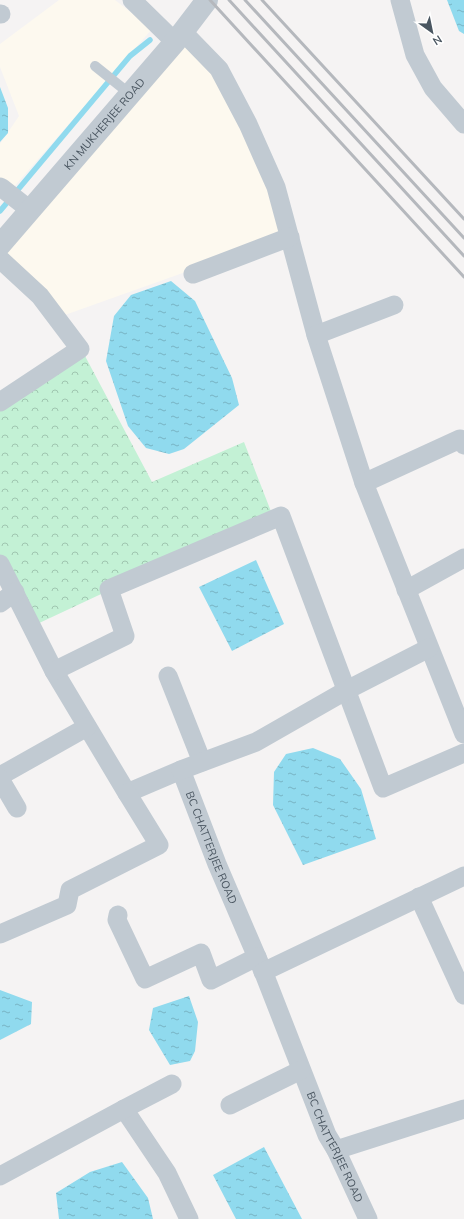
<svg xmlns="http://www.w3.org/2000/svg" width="464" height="1219" font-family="Mulish,sans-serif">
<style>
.commercial{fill:#fdf9ef}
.forest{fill:url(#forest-crowns)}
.water{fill:url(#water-ripples)}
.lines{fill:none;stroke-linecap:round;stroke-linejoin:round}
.stream{stroke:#90daee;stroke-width:5.5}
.service{stroke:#c1cad2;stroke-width:10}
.minor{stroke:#c1cad2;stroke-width:19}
.tertiary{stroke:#c1cad2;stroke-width:22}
.rail{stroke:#b5b8bd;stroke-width:3}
.labels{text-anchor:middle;stroke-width:4;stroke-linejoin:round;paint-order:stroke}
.street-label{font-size:11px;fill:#4a5661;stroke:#fff}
</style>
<defs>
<pattern id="forest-crowns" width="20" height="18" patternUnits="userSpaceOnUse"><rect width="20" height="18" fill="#c3f1d5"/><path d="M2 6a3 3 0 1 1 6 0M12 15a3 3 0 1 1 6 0" fill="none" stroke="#a0c6b0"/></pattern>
<pattern id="water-ripples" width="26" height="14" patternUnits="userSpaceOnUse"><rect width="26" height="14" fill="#90daee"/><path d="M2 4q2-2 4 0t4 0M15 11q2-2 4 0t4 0" fill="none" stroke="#78b4c4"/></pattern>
</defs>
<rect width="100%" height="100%" fill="#f5f3f3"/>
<path class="commercial" d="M59 0H115L152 29 12 189 0 180V144L19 116 0 67V44Z
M186 42 211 72 271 189 282 233 208 264 62 316 0 252Z"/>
<path class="forest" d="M85 356 152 482 244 442 272 514 35 625 0 562V408Z"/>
<path class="water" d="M447 0H464V34L459 31Z
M0 87 8 108V133L0 142Z
M171 281 195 301 232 378 239 405 184 449 169 454 146 448 128 426 106 361 114 316 131 295Z
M256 560 284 624 232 651 199 587Z
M313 748 340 759 361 789 376 839 303 865 273 805 274 772 286 754Z
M0 990 32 1002 31 1024 0 1040Z
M189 996 198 1022 195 1051 190 1061 170 1065 149 1030 153 1008Z
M264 1147 302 1219H236L213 1175Z
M122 1162 148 1198 153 1219H59L56 1193 90 1172Z"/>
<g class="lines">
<path class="stream" d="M0 211 130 56 150 40"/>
<path class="service" d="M95 66 130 94"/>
<g class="minor">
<path d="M132 0 175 42"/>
<path d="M400 0 415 55 433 88 464 124"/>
<path d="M0 14H1"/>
<path d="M183 32 219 69 248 124 276 187 316 335 364 483 464 734"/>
<path d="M0 187 2 188 30 210"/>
<path d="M0 259 40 296 80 349 0 402"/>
<path d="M193 274 290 237"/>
<path d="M316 335 394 305"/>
<path d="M364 483 460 439 464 445"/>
<path id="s1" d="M0 564 54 671 127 793 181 770 217 864 265 976 327 1135 336 1150 368 1219"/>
<path d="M406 590 464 558"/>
<path d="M0 603 15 592"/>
<path d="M54 671 125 636 109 589 281 516 383 788 464 753"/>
<path d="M168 676 202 762"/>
<path d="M181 770 256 742 347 690 429 648"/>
<path d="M0 776 87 727"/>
<path d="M0 779 17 808"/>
<path d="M419 897 464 995"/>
<path d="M118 915 117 920 145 979 201 953 211 980 257 957"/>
<path d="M0 934 67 905 70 890 159 845 127 793"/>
<path d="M263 972 464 876"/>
<path d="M230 1105 301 1070"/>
<path d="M124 1109 167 1173 189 1219"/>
<path d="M336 1150 464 1109"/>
<path d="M0 1176 124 1109 172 1084"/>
</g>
<path class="tertiary" id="s2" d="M0 245 175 42 207 0"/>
<path class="rail" d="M210 0 464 277
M229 0 464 256
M245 0 464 238
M262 0 464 219"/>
</g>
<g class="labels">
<g class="street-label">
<text dy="4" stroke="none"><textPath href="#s2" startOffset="160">KN MUKHERJEE ROAD</textPath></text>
<text dy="4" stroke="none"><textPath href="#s1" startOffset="404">BC CHATTERJEE ROAD</textPath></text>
<text dy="4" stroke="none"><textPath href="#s1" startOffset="728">BC CHATTERJEE ROAD</textPath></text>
</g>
</g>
<g transform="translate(432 32) rotate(147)" stroke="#ffffff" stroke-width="3" paint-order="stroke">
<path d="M0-3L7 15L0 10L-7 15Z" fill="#4a5661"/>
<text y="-6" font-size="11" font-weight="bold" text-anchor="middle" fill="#4a5661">N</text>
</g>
</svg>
